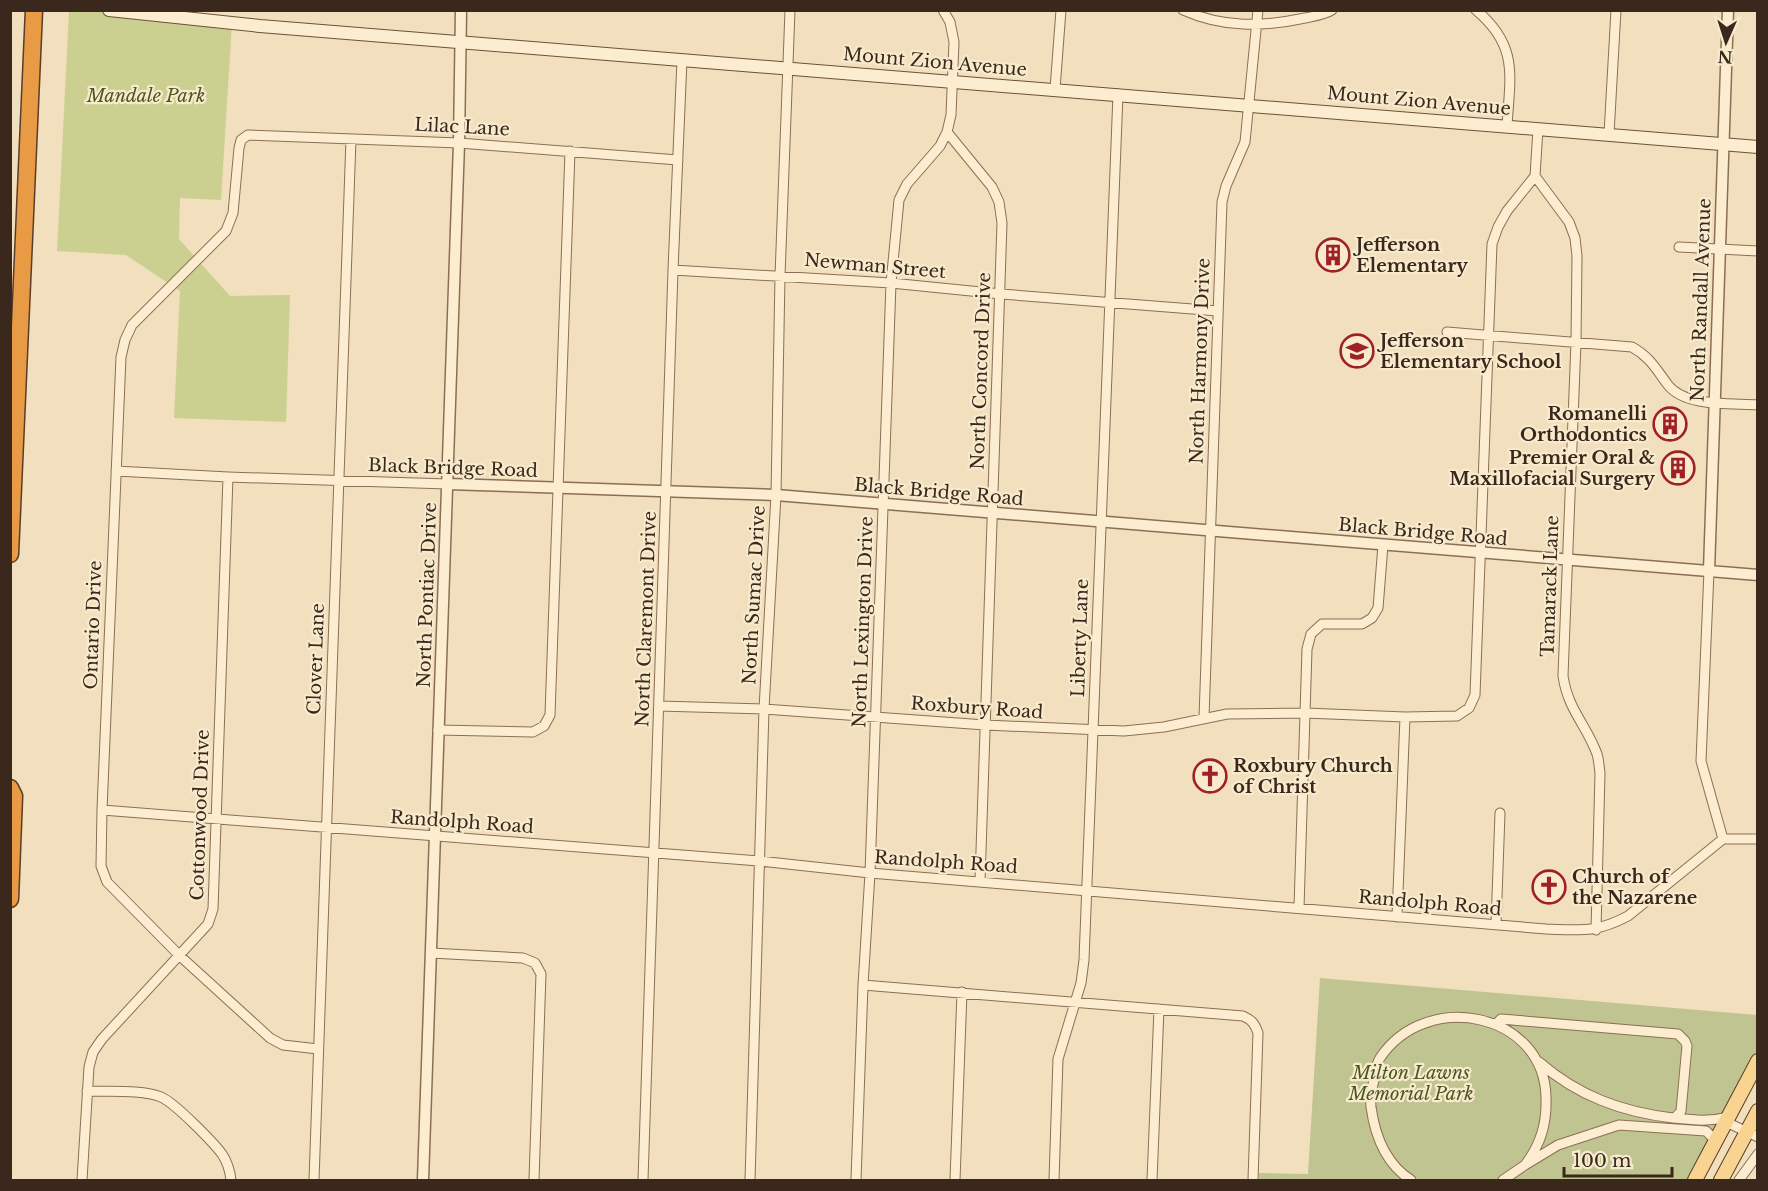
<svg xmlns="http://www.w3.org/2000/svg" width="1768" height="1191" font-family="'Libre Baskerville',serif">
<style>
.green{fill:#cbd090}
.cemetery{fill:#c0c491}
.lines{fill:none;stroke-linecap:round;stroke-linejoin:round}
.minor-casing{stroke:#8b6f55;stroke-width:11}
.tertiary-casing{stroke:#8b6f55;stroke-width:13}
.secondary-casing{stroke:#6c5038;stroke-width:14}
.primary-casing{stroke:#583d2a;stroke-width:16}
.motorway-casing{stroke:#583d2a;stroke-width:19}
.minor{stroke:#fcedd1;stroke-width:9}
.tertiary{stroke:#fcedd1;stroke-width:10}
.secondary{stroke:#fcedd1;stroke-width:12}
.primary{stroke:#f9d491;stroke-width:14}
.motorway{stroke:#e99a45;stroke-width:16}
.labels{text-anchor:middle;stroke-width:4.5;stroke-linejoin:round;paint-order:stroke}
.street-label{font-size:18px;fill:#39281b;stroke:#f8eacd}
.park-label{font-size:18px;font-style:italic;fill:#4b5720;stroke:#f8eacd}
.poi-label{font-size:18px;font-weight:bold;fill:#39281b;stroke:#f8eacd;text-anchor:start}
</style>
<rect width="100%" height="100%" fill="#f1dfbd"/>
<path class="green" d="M69 11H109L232 23 221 200 180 198 179 239 230 296 290 295 286 422 174 418 180 291 126 255 57 251Z"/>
<path class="cemetery" d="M1320 978 1757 1015V1053L1690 1180H1259V1173L1308 1174Z"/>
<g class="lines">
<g class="minor-casing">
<path id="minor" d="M1183 10C1223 28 1263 27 1305 18 1314 16 1324 15 1332 10
M1476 10C1519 46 1510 76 1507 126
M1055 89 1061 10
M947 132 992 187 999 202 1002 223 980 881
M1609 134 1616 10
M1535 176 1569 222 1575 238 1577 256 1576 342 1563 676C1568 710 1586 724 1597 754 1599 760 1599 767 1600 773L1596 930
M1679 247 1758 251
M673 270 891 283 1001 294 1218 311
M1447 332 1632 347C1650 357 1656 369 1668 385 1685 407 1731 403 1758 405
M116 471 228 477 447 484
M1709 571 1701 761 1723 839
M659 706 764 709 985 725 1124 731 1164 727 1227 714 1305 713 1405 717 1457 716 1469 708 1475 695 1492 244 1498 227 1507 211 1535 176 1538 129
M1204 718 1222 202 1226 186 1245 142 1258 10
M438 730 533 732 544 726 550 715 570 151
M102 810 759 861 870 873 1546 929C1581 930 1596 933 1628 916L1723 839H1758
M1299 908 1307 649 1311 634 1322 624H1362L1372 618 1378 608 1383 545
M1397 917 1405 717
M1496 924 1500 813
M431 953 523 958 535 963 541 974 534 1180
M863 985 1243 1016C1252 1020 1255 1024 1258 1033L1253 1180
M1496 1024 1501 1019 1678 1034 1685 1041 1687 1046 1681 1111 1675 1118
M318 1049 283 1045 270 1038 180 956 107 882 101 866 102 810 121 357 125 340 132 325 226 231 233 213 239 148 241 140 248 135 459 143 678 160
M1539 1062C1578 1096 1622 1112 1673 1118 1693 1120 1709 1122 1728 1117
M87 1091C108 1092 142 1089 161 1097 175 1103 213 1142 222 1154 228 1163 230 1171 231 1180
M1726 1122 1758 1137
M82 1180 89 1067 93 1052 102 1039 208 924 213 909 228 477
M314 1180 351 139
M643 1180 673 270 682 60
M750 1180 764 709 776 495 780 276 790 10
M856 1180 863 985 870 873 891 283 899 200 907 184 940 146 947 132 951 115 954 42 950 22 943 10
M955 1180 962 992
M1054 1180 1058 1059 1081 983 1084 960 1118 94
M1152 1180 1159 1009
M1411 1180C1386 1164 1375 1136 1371 1107 1370 1098 1372 1088 1374 1080 1375 1073 1376 1064 1380 1058 1426 989 1544 1012 1546 1097 1547 1123 1541 1144 1525 1165
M1503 1180 1525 1165 1558 1145 1619 1125 1706 1131 1716 1141
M1739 1180 1758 1154"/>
</g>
<g class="tertiary-casing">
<path id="tertiary" d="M447 484 776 495 1758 575
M1709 571 1728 10
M423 1180 459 143 461 10"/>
</g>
<g class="secondary-casing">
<path id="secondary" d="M109 10 260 26 1758 147"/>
</g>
<g class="primary-casing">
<path id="primary" d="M1695 1180 1758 1061
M1721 1180 1758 1111"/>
</g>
<g class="motorway-casing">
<path id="motorway" d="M10 554 34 10
M10 788 14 796 10 899"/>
</g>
<use href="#minor" class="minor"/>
<use href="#tertiary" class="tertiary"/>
<use href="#secondary" class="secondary"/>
<use href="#primary" class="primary"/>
<use href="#motorway" class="motorway"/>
</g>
<defs>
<g id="building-ring" transform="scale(1.725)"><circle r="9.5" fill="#f8eacd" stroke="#9f2026" stroke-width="1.5"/><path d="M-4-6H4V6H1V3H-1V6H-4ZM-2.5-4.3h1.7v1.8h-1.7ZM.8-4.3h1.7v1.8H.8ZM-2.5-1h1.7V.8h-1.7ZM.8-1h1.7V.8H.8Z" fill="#9f2026"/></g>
<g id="school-ring" transform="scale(1.725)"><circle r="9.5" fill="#f8eacd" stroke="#9f2026" stroke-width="1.5"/><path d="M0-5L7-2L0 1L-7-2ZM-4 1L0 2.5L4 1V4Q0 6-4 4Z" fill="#9f2026"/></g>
<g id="church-ring" transform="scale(1.725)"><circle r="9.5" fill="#f8eacd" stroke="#9f2026" stroke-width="1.5"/><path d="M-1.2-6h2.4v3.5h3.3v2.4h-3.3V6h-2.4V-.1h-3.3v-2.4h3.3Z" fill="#9f2026"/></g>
</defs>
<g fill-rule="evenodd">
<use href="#building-ring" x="1333" y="255"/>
<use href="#school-ring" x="1357" y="351"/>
<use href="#building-ring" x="1670" y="424"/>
<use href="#building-ring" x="1678" y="468"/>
<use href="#church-ring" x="1210" y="776"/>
<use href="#church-ring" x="1549" y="887"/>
</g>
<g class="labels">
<g class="street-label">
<text transform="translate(935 62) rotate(5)" y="6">Mount Zion Avenue</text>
<text transform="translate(1419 101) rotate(5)" y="6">Mount Zion Avenue</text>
<text transform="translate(462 127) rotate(3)" y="6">Lilac Lane</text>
<text transform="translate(875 266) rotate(5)" y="6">Newman Street</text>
<text transform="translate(1701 300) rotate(-88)" y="6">North Randall Avenue</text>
<text transform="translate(1200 361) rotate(-88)" y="6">North Harmony Drive</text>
<text transform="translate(981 371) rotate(-88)" y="6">North Concord Drive</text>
<text transform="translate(453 468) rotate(2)" y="6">Black Bridge Road</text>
<text transform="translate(939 492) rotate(5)" y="6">Black Bridge Road</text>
<text transform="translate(1423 532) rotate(5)" y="6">Black Bridge Road</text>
<text transform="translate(1550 586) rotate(-88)" y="6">Tamarack Lane</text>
<text transform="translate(427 595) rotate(-88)" y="6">North Pontiac Drive</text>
<text transform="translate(754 595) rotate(-87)" y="6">North Sumac Drive</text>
<text transform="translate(646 619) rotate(-88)" y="6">North Claremont Drive</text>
<text transform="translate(863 622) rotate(-88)" y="6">North Lexington Drive</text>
<text transform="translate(93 625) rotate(-88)" y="6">Ontario Drive</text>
<text transform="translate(1080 638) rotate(-88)" y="6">Liberty Lane</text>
<text transform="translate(316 659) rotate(-88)" y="6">Clover Lane</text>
<text transform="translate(977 708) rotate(4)" y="6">Roxbury Road</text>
<text transform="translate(200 815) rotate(-88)" y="6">Cottonwood Drive</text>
<text transform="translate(462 822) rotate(4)" y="6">Randolph Road</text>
<text transform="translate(946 862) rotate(4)" y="6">Randolph Road</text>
<text transform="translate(1430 903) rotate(5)" y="6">Randolph Road</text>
</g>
<g class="park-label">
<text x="146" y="102">Mandale Park</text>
<text x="1411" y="1079">Milton Lawns<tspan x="1411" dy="21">Memorial Park</tspan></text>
</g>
<g class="poi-label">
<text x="1356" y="251">Jefferson<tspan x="1356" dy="21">Elementary</tspan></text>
<text x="1380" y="347">Jefferson<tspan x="1380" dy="21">Elementary School</tspan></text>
<text x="1647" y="420" text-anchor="end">Romanelli<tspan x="1647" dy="21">Orthodontics</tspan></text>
<text x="1655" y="464" text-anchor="end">Premier Oral &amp;<tspan x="1655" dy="21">Maxillofacial Surgery</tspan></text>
<text x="1233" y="772">Roxbury Church<tspan x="1233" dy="21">of Christ</tspan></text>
<text x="1572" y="883">Church of<tspan x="1572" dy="21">the Nazarene</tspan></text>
</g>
</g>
<rect width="1768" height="1191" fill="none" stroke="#39281b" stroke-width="24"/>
<g transform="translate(1726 42) rotate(183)" stroke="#f8eacd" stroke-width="4.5" paint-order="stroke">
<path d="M0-4.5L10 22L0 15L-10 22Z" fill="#39281b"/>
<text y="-9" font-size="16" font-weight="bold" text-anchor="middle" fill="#39281b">N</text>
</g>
<path d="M1564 1167v9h108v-9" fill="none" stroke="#39281b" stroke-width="3"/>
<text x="1573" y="1167" font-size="18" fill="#39281b" stroke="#f8eacd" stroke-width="4.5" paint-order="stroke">100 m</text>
</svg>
